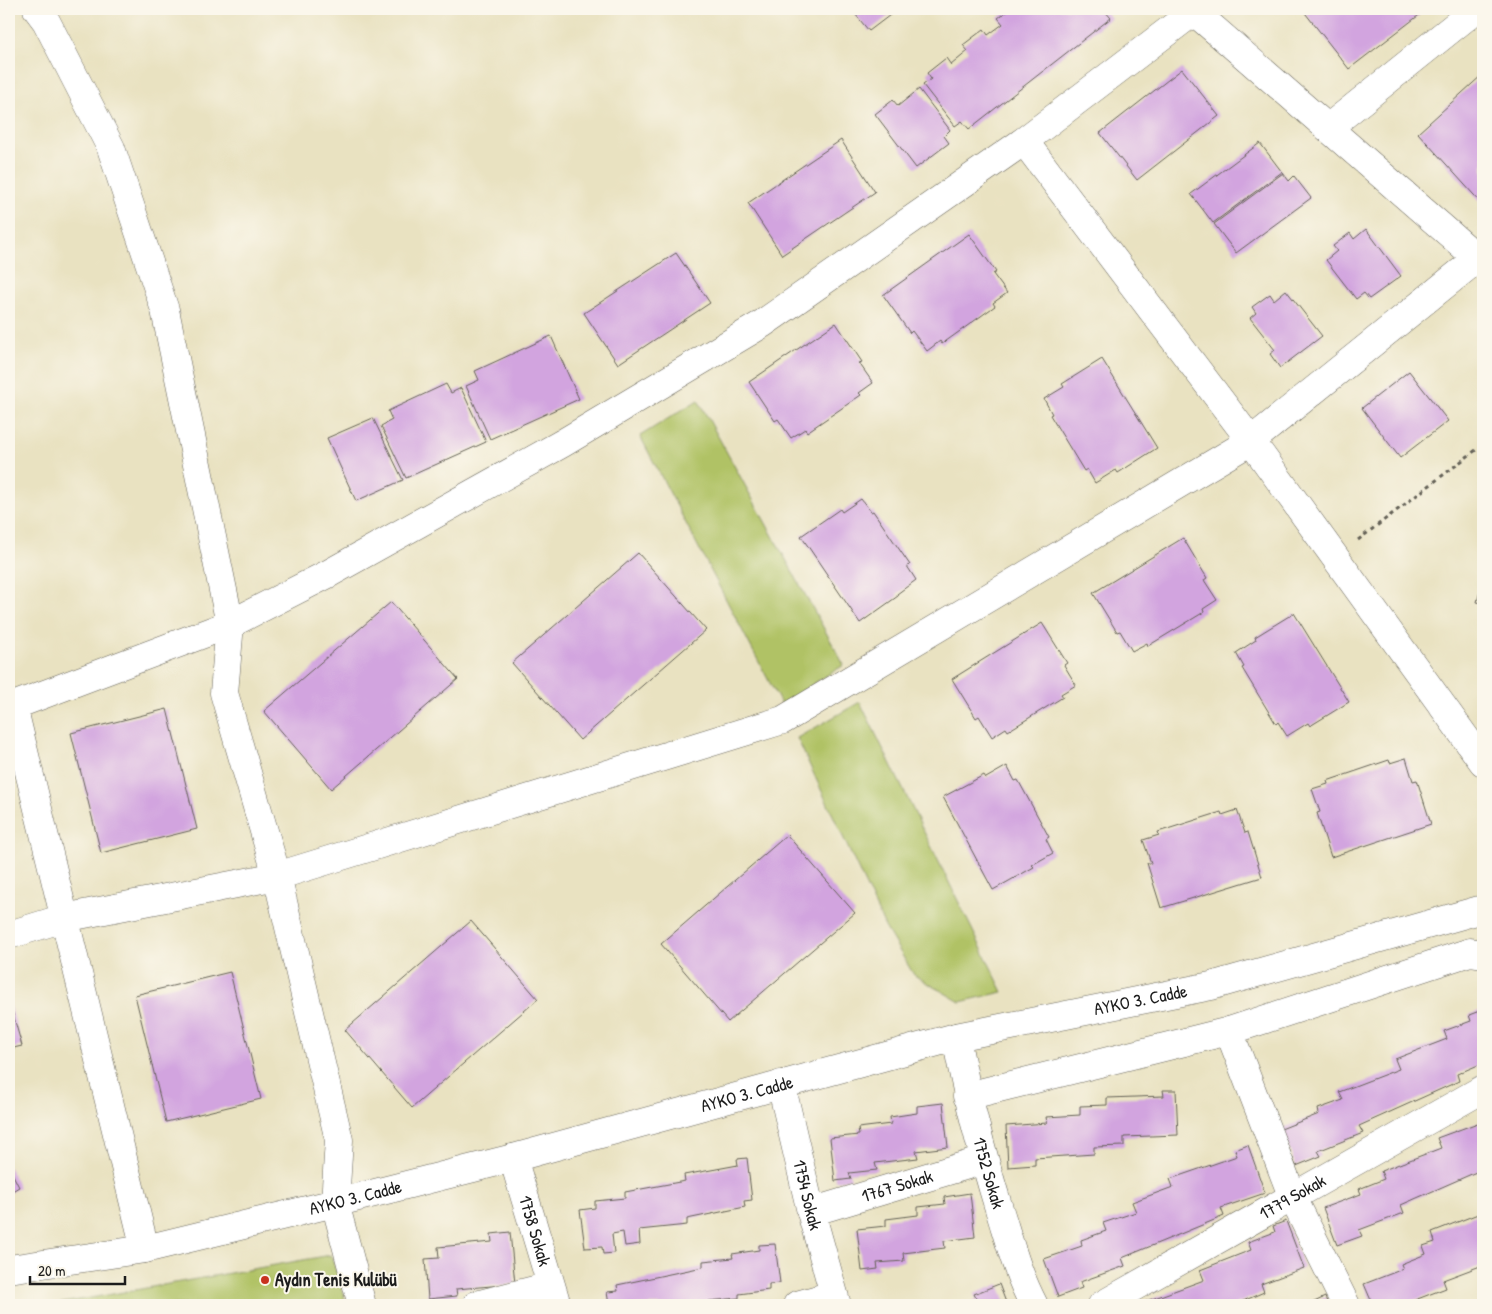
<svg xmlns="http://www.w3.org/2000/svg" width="1492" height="1314" font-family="'Patrick Hand',sans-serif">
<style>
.green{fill:#b0c265;stroke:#666f40}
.building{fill:#d2a4df}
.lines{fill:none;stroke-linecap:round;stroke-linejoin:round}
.street-casing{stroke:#646156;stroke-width:29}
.secondary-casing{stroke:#646156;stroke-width:29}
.path{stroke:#646156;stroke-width:3;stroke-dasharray:4 4;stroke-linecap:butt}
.street{stroke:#fff;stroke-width:28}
.secondary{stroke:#fff;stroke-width:28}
.poi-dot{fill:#c8321e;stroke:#fbf7ec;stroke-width:2}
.labels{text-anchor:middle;stroke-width:4;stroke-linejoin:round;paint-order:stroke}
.street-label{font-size:18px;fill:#1c1c1c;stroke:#fbf7ec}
.poi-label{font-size:18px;font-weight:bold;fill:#1c1c1c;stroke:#fbf7ec;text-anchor:start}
</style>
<rect width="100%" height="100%" fill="#fbf7ec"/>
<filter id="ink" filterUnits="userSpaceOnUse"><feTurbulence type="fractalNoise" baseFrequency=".02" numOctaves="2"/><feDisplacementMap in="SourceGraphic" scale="10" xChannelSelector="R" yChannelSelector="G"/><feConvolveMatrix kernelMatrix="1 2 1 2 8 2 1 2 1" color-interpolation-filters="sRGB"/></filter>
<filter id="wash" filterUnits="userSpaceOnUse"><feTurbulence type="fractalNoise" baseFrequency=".0096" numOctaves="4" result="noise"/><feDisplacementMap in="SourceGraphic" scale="20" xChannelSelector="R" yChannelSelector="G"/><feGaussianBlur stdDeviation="1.12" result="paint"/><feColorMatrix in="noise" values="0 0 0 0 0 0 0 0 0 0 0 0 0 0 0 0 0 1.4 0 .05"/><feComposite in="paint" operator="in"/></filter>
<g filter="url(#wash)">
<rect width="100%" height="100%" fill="#e9e2c1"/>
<path class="green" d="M698 400 844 665 781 704 640 436Z
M860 702 1003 992 960 1002 914 975 885 927 797 738Z
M331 1255 347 1305H51Z"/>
<g id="blocks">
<path class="building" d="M851 9H898L869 31Z
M1010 9H1103L1111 18 969 129 962 121 955 126 923 85 931 79 927 73 946 58 951 65 968 51 963 45 984 29 988 35 1003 24 998 18Z
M1302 9H1427L1349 69Z
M1182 69 1219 116 1137 180 1100 133Z
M1483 74V205L1418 133Z
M919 89 950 130 944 136 949 143 916 168 875 114 893 100 898 106Z
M841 140 875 192 782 255 748 203Z
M1260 143 1282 172 1213 223 1191 194Z
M1283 173 1289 181 1294 176 1311 198 1236 253 1214 224Z
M1366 229 1401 276 1369 299 1364 293 1356 299 1326 260 1337 251 1333 246 1350 233 1354 239Z
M969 234 996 272 993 274 1007 293 993 303 995 306 942 344 940 341 927 351 912 331 910 333 883 295Z
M676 253 710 303 618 364 584 313Z
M1286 290 1322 336 1280 368 1270 354 1275 350 1250 318 1256 313 1252 307 1270 294 1274 300Z
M836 323 862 362 859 363 873 383 859 393 861 395 807 432 805 429 791 438 778 419 775 421 749 382Z
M551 336 579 399 490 439 466 386 479 380 475 371Z
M1102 359 1157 448 1118 473 1116 470 1095 483 1087 469 1084 471 1050 415 1052 414 1044 399 1064 387 1062 384Z
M1409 371 1448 421 1400 458 1362 408Z
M446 384 451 393 461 388 486 442 406 478 381 426 392 420 388 411Z
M373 418 403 480 356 501 327 438Z
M861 499 871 512 873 511 910 565 907 566 916 580 897 594 898 596 860 623 801 536 840 509 842 512Z
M1183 538 1207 578 1204 580 1217 600 1203 609 1204 612 1148 646 1147 643 1132 651 1120 631 1117 632 1093 593Z
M638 553 706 630 580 740 512 663Z
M1483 580V603L1477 602Z
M391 602 458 679 331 789 264 711Z
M1294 613 1349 702 1310 726 1308 723 1287 736 1278 722 1276 724 1242 668 1244 667 1236 653 1256 640 1255 637Z
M1042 623 1067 663 1064 665 1076 685 1061 694 1063 697 1008 731 1006 728 992 737 979 716 976 718 952 679Z
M167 709 197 829 101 853 71 733Z
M1406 758 1413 781 1417 780 1431 824 1331 857 1317 813 1320 812 1312 789 1328 784 1327 781 1389 760 1390 763Z
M1007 766 1015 781 1018 780 1049 837 1046 839 1053 853 1032 865 1034 867 993 890 943 797 984 775 986 778Z
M1237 810 1245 833 1248 832 1262 877 1161 908 1147 863H1151L1143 840 1159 835 1158 832 1221 812 1222 815Z
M787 835 855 913 728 1022 661 944Z
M471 921 538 999 412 1108 345 1030Z
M230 972 261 1099 166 1122 135 995Z
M9 1000 22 1046 9 1049Z
M1482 1010 1483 1063 1457 1074 1459 1081 1359 1126 1363 1133 1318 1151 1321 1156 1296 1166 1281 1129 1319 1114 1318 1109 1343 1100 1339 1092 1399 1069 1395 1059 1447 1039 1444 1031 1471 1021 1469 1015Z
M1163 1090H1176L1178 1135 1124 1137V1146L1094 1147V1154L1035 1158V1165L1008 1167 1006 1126 1047 1123 1046 1117 1080 1115V1106L1107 1105V1098L1164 1096Z
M943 1103 948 1147 916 1151 918 1158 875 1163 877 1170 849 1173 851 1179 835 1181 830 1138 859 1135 858 1128 891 1124 890 1117 917 1113V1106Z
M1483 1121V1169L1401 1205 1404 1213 1359 1230 1362 1236 1337 1245 1323 1208 1361 1194 1359 1189 1384 1179 1381 1171 1441 1148 1437 1138Z
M1248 1145 1265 1193 1221 1208 1224 1216 1122 1258 1125 1266 1080 1282 1082 1288 1058 1297 1044 1259 1082 1246 1081 1240 1106 1231 1103 1223 1136 1212 1132 1202 1173 1187 1170 1179 1237 1156 1235 1150Z
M747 1158 752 1200 744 1201 745 1207 687 1219V1225L639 1230 640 1244 625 1246 623 1232 612 1234 614 1253 603 1254 602 1247 585 1248 580 1210 595 1208V1201L625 1198V1192L685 1181 684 1175 738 1165 737 1159Z
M9 1167 19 1187 9 1193Z
M970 1193 975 1237 944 1241 945 1248 903 1253 904 1261 877 1263 878 1269 862 1271 857 1229 886 1226V1219L918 1215V1207L945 1204 944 1197Z
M1483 1212V1265L1443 1280 1446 1288 1402 1305H1373L1364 1284 1403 1269 1401 1264 1426 1254 1423 1246 1435 1242 1432 1232Z
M1286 1221 1304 1268 1261 1284 1264 1292 1234 1305H1145L1144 1302 1204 1280 1200 1270 1251 1250 1248 1242 1275 1232 1273 1226Z
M510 1232 515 1284 456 1289 457 1296 428 1299 425 1259 439 1258 438 1247 492 1242 491 1234Z
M775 1244 780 1283 769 1284V1290L739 1294V1298L709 1301 710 1305H609L607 1292 618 1291 617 1285 703 1267V1261L733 1258 732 1254 759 1250V1245Z
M999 1284 1007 1305H964L977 1300 974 1294Z
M1325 1297 1328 1305H1313L1312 1303Z"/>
</g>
</g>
<g filter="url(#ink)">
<use href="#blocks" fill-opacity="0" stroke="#646156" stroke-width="1"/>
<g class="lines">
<g class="street-casing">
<g id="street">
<path d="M37 9 46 21 111 148 165 310 230 624 224 693 277 876 339 1140 335 1203"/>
<path d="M1191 9 1483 263"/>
<path d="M1328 128 1476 9"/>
<path d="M1024 141 1251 441 1483 762"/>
<path d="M9 935 64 918 277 876 783 720 1251 441 1483 254"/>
<path d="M1229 1031 1293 1198 1346 1305"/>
<path id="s1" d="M956 1037C967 1096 982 1154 1000 1212 1010 1244 1018 1275 1034 1305"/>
<path id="s2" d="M781 1084 811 1212 837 1305"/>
<path d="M967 1096 1229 1031 1470 952 1483 954"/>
<path id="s3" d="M513 1158 557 1305"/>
<path id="s4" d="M811 1212 984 1160"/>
<path d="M145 1249 13 706 230 624 328 574 563 443 762 324 1024 141 1197 9"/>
<path d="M476 1305 550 1286"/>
<path d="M797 1305 833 1295"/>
<path id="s5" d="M1102 1305 1483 1089"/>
</g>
</g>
<g class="secondary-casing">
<g id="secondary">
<path d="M335 1203 362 1305"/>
<path id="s6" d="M9 1269 145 1249 335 1203 513 1158 956 1037 1211 986 1483 909"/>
</g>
</g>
<path class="path" d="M1358 540 1476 450"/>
<use href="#street" class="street"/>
<use href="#secondary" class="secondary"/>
</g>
</g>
<circle class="poi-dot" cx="265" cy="1280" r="5"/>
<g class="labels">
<g class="street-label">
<text dy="6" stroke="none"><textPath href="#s6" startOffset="1164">AYKO 3. Cadde</textPath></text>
<text dy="6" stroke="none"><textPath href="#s6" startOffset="759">AYKO 3. Cadde</textPath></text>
<text dy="6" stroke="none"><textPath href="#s1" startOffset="140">1752 Sokak</textPath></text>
<text dy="6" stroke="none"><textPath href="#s4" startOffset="90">1767 Sokak</textPath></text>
<text dy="6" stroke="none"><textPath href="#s2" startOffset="114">1754 Sokak</textPath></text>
<text dy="6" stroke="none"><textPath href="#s6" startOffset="354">AYKO 3. Cadde</textPath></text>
<text dy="6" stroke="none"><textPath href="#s5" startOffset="219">1779 Sokak</textPath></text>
<text dy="6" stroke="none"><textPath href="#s3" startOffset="76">1758 Sokak</textPath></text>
</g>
<g class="poi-label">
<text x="275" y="1286">Aydın Tenis Kulübü</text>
</g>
</g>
<rect width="1492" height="1314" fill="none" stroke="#fbf7ec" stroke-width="30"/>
<path d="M30 1276v8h95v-8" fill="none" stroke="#1c1c1c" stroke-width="2.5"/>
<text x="38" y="1276" font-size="15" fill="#1c1c1c" stroke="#fbf7ec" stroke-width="4" paint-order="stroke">20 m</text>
</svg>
